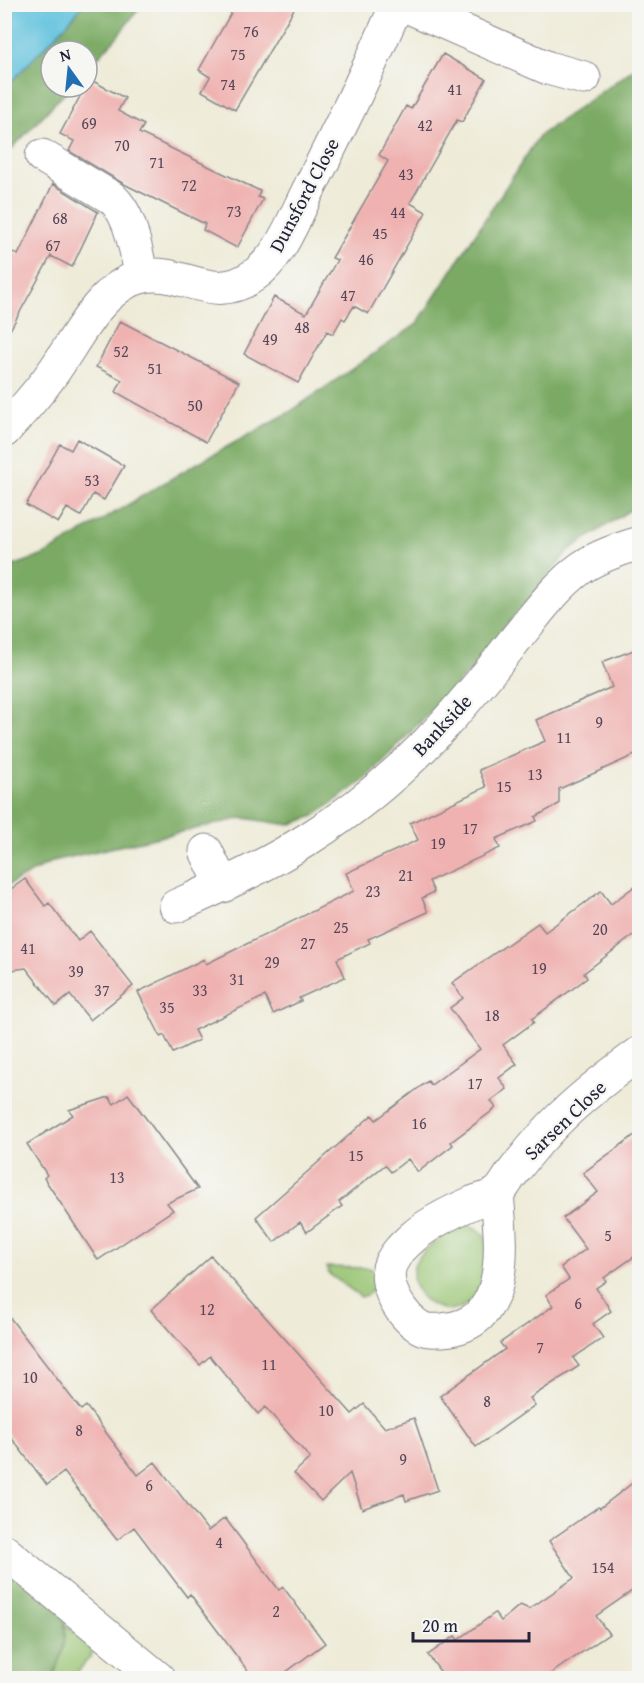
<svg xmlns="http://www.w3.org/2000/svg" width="644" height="1683" font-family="'Gentium Book Plus',serif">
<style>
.green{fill:#98c472;stroke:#5d7356;stroke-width:1.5}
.forest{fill:#7aaa64;stroke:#4e6650;stroke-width:1.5}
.water{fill:#60c2de;stroke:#41728c;stroke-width:1.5}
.building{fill:#efb2b1}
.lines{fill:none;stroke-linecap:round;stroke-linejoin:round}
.minor-casing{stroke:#88868a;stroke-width:35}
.minor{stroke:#fff;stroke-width:33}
.labels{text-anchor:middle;stroke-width:5;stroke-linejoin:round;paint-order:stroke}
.number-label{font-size:16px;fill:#554658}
.street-label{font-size:20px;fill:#22223b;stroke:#f6f6f2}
</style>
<rect width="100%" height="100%" fill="#f6f6f2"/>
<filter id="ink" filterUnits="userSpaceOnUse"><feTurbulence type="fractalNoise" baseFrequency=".0167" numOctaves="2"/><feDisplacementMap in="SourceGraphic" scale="12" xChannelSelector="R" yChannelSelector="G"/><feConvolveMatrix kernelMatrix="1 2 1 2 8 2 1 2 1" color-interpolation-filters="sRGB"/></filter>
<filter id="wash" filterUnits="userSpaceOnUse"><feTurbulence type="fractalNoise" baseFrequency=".008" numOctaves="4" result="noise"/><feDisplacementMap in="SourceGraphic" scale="24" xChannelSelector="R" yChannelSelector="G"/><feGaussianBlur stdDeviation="1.35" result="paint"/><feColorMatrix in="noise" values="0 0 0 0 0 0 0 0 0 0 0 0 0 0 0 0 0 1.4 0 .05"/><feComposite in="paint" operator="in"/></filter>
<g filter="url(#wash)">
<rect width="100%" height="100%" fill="#eeebd8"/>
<path class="green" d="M467 1225C479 1228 484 1233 491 1244 488 1258 487 1277 480 1289 458 1330 406 1303 414 1267 416 1259 424 1251 431 1245 442 1235 453 1229 467 1225Z
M327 1267 369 1268 377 1271C378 1285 375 1293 361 1297L328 1273Z
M4 1575 92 1646V1654L73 1678H5Z"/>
<path class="forest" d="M83 5H142L116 38 87 69V51H51V87H70L5 156V88L65 25Z
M639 65V504L569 550 468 673 363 781 314 816 289 825 243 818 53 861 5 887 4 569 44 555 194 465 288 413 417 324 539 136Z
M5 1561 64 1613C68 1638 63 1656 52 1678H5Z"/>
<path class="water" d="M5 4 83 5 66 25 5 88Z"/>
<g id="blocks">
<path class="building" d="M236 4H297L235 110 202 91 210 77 199 70Z
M443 54 486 79 462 122 457 120 410 203 426 212 368 314 354 306 345 320 342 318 333 334 327 331 298 383 244 354 274 297 306 314 337 260 332 258 388 161 379 155 406 106 411 109Z
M89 79 125 98 118 111 144 125 139 133 260 191 258 197 263 199 237 248 203 230 205 224 124 184 69 151 74 141 60 134 85 87H87Z
M53 184 98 212 72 267 51 256 4 341V248L18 255Z
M120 321 239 382 206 442 116 392 122 380 96 367Z
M77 439 124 466 104 500 93 494 81 516 67 508 58 523 26 505 60 444 71 450Z
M639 648V753L559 789V804L535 817 537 821 496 839 500 848 429 881 434 892 422 898 428 912 368 939 370 943 337 959 345 977 299 998 301 1001 273 1014 265 996 194 1030 199 1040 173 1053 164 1035 161 1037 138 992 204 959 206 964 354 891 346 873 418 840 410 823 486 787 479 770 545 741 536 720 612 687 602 662Z
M25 879 45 906 49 903 78 941 90 931 133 986 90 1020 70 995 56 1006 26 968 4 971V894Z
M639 883V931L584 973 587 978 532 1019 534 1022 503 1045 517 1064 499 1078 507 1089 491 1101 496 1108 451 1142 453 1145 418 1172 408 1159 391 1172 385 1165 339 1202 342 1206 307 1232 300 1222 274 1242 256 1217 372 1115 376 1120 428 1081 431 1085 480 1049 450 1008 463 998 452 983 538 923 545 932 601 891 611 904Z
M128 1094 198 1189 167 1203 173 1210 98 1260 44 1178 47 1175 27 1144 73 1115 69 1110 109 1097 114 1104Z
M639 1132V1253L604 1278 606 1281 596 1288 611 1311 593 1324 603 1338 573 1358 579 1366 530 1398 535 1405 476 1447 440 1396 505 1349 500 1343 553 1306 546 1295 569 1279 561 1267 586 1249 563 1218 598 1192 583 1173Z
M211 1256 352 1414 364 1404 385 1428 414 1418 438 1490 406 1501 404 1494 362 1509 350 1473 321 1501 294 1473 310 1458 265 1407 258 1414 210 1356 200 1365 151 1310Z
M4 1310 81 1410 86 1406 138 1475 155 1462 208 1531 225 1518 279 1590 283 1587 325 1643 278 1678H253L190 1594 187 1597 134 1527 117 1540 64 1472 47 1485 4 1428Z
M639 1478V1586L596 1616 609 1634 544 1678H445L428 1655 455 1636 458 1640 495 1613 501 1621 520 1605 529 1609 574 1578 549 1541 598 1507 600 1508Z"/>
</g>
</g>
<g filter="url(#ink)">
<use href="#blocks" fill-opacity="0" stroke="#88868a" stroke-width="1.5"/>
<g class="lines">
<g class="minor-casing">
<path id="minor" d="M402 4 548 68 584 78
M42 156 112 198C132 216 135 250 142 276
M4 431C20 413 37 395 51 375 75 343 99 287 140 277 181 266 211 306 253 276 281 257 294 218 309 189 340 128 370 67 397 4
M206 851 223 886
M176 906C273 865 350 821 425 745 457 712 486 677 514 641 535 616 554 588 581 568 598 556 620 549 640 543
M497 1193C501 1243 513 1325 442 1330 436 1330 429 1331 424 1329 403 1321 379 1282 392 1261 396 1253 406 1243 413 1237 430 1222 451 1212 472 1203 479 1200 491 1198 497 1193 503 1189 507 1180 511 1175 521 1162 531 1149 543 1136 568 1107 608 1076 640 1053
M4 1551 158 1678"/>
</g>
<use href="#minor" class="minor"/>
</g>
</g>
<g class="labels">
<g class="number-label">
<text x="251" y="37">76</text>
<text x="238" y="60">75</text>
<text x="228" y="90">74</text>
<text x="455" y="95">41</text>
<text x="89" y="129">69</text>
<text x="425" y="131">42</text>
<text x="122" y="151">70</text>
<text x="157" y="168">71</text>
<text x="406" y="180">43</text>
<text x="189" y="191">72</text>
<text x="234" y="217">73</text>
<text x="398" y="218">44</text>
<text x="60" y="224">68</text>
<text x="380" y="239">45</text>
<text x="53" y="251">67</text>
<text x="366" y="265">46</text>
<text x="348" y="301">47</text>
<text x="302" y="333">48</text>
<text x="270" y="345">49</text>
<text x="121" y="357">52</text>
<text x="155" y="374">51</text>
<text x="195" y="411">50</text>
<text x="92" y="486">53</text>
<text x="599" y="728">9</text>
<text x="564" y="743">11</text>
<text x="535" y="780">13</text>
<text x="504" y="792">15</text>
<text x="470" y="834">17</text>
<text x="438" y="849">19</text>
<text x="406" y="881">21</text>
<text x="373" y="897">23</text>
<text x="341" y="933">25</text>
<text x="600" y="935">20</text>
<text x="308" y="949">27</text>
<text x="28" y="954">41</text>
<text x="272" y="968">29</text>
<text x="539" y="974">19</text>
<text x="76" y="977">39</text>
<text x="237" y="985">31</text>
<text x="102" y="996">37</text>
<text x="200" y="996">33</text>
<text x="167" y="1013">35</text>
<text x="492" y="1021">18</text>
<text x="475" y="1089">17</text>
<text x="419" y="1129">16</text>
<text x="356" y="1161">15</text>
<text x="117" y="1183">13</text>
<text x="608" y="1241">5</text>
<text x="578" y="1309">6</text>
<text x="207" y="1315">12</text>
<text x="540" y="1353">7</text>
<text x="269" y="1370">11</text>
<text x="30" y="1383">10</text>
<text x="487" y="1407">8</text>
<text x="326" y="1416">10</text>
<text x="79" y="1436">8</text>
<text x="403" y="1465">9</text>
<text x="149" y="1491">6</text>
<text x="219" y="1548">4</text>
<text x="603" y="1573">154</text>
<text x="276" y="1617">2</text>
</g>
<g class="street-label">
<text transform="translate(304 195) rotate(-62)" y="7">Dunsford Close</text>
<text transform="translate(442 725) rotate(-47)" y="7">Bankside</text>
<text transform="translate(565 1120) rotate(-44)" y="7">Sarsen Close</text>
</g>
</g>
<rect width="644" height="1683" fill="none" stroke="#f6f6f2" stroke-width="24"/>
<g transform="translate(69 69) rotate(345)"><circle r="28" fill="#f6f6f2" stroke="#a1a1a9" stroke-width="1.5"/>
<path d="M0-4.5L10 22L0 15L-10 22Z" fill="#1f6fb2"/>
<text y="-9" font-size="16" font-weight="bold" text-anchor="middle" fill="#22223b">N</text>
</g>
<path d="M413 1632v9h116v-9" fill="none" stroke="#22223b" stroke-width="3"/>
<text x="422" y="1632" font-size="18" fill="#22223b" stroke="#f6f6f2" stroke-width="4.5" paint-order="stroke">20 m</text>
</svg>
